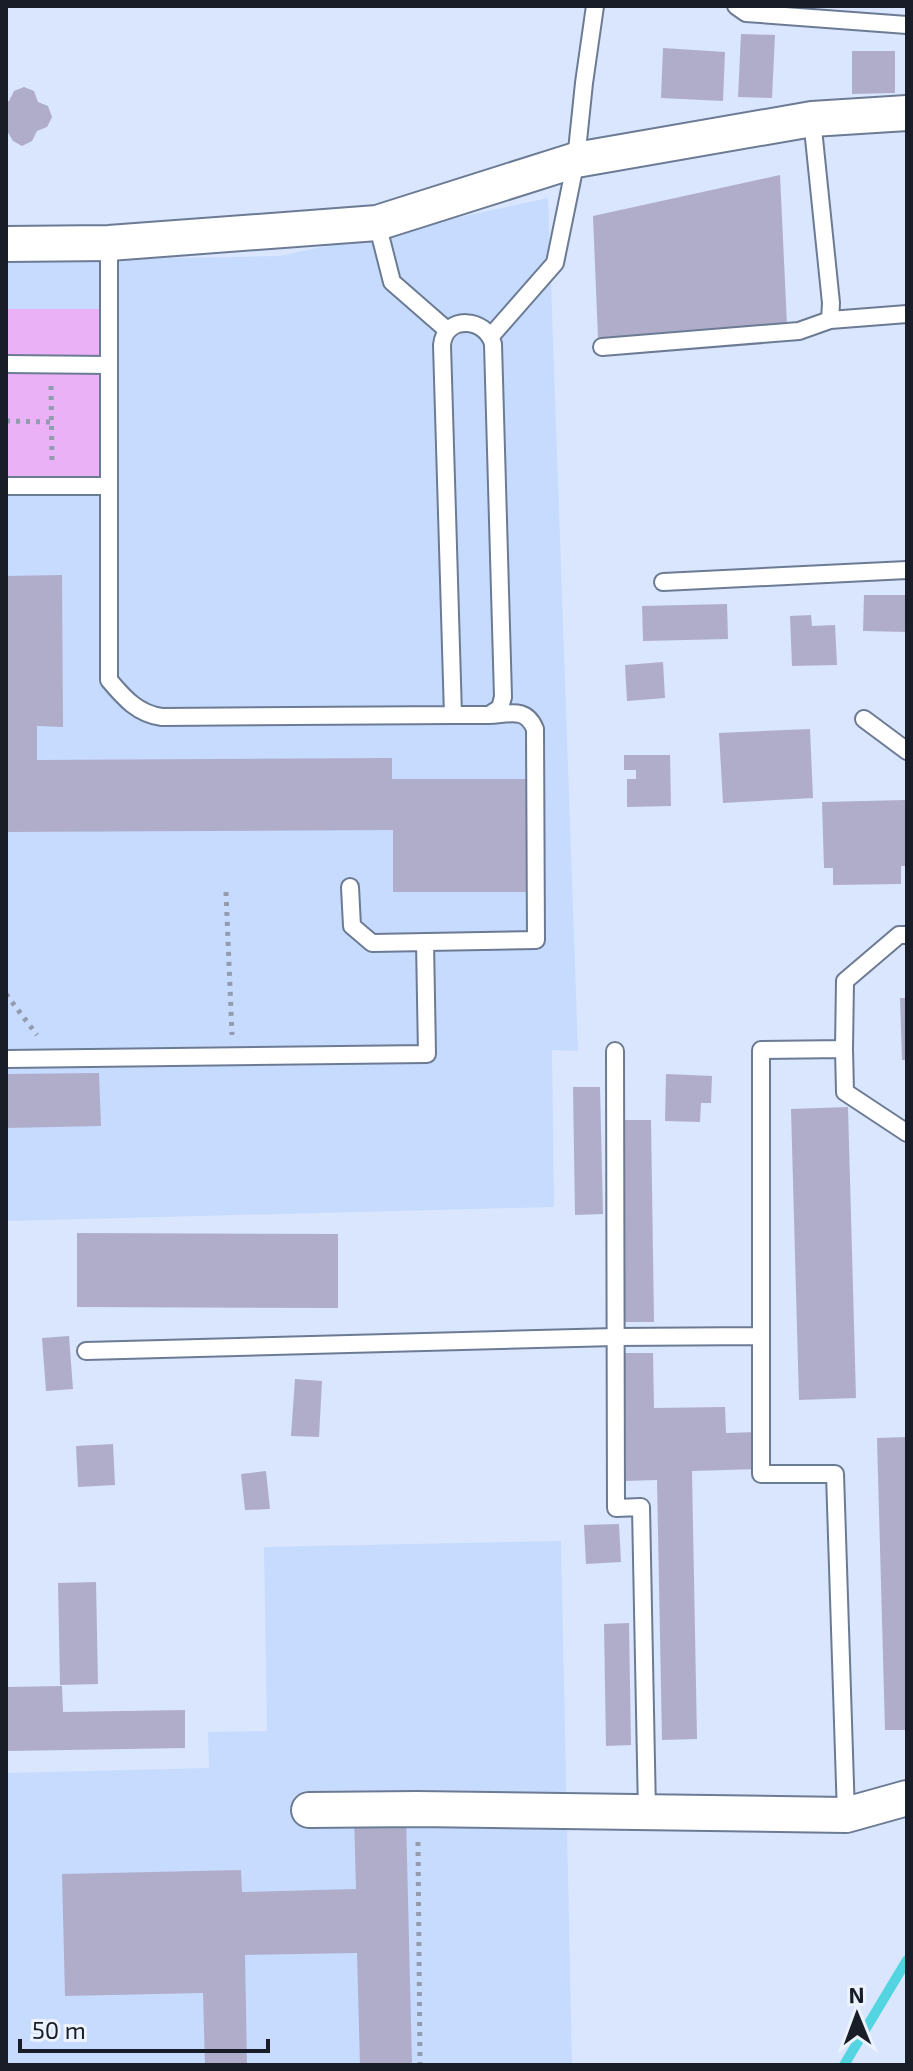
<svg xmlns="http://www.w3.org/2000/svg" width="913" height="2071" font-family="'Exo 2',sans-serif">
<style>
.built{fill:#c7dbfe}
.green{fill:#eab1f7}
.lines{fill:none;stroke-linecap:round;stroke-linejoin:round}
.stream{stroke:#52d5e1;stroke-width:10}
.building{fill:#b0adcb}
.lane-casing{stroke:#6c7b94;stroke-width:20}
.street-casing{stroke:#6c7b94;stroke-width:38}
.path{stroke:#929cae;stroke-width:5;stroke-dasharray:4 6;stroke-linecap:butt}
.lane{stroke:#fff;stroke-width:16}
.street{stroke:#fff;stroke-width:34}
</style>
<rect width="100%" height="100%" fill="#d9e6fd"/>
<path class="built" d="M548 198 578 1051 552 1050 554 1207 6 1221V261L280 256Z
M561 1541 572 2065H6V1773L209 1768 208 1732 267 1731 264 1547Z"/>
<path class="green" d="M6 309H109V486H6Z"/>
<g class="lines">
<path class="stream" d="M844 2065 907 1960"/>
</g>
<path class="building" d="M741 34 775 35 772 98 738 97Z
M663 48 725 52 723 101 661 98Z
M852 51H895V93L852 94Z
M24 87 34 91 38 102 48 106 52 117 47 127 37 131 32 141 22 146 13 141 6 129V103L9 101 14 91Z
M780 175 787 325 598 338 593 216Z
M62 575 63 727 37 726V760L392 758V779H526L527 892H393V830L6 832V576Z
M864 595H907V632L863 631Z
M727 604 728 639 643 641 642 606Z
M811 615 812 626 835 625 837 665 792 666 790 616Z
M663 662 665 698 627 701 625 665Z
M810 729 813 798 723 803 719 733Z
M624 755H670L671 806 627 807V779H636V770H624Z
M906 800 907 866H901V884L833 885V868H824L822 802Z
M900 998H907V1060H902Z
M99 1073 101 1126 6 1128V1074Z
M666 1074 712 1076 711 1103H701L700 1122 665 1121Z
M573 1087H600L603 1214 575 1215Z
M848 1107 856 1398 799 1400 791 1109Z
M621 1120H651L654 1322H625Z
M77 1233 338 1234V1308L77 1307Z
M69 1336 73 1389 46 1391 42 1338Z
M622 1353H653L654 1408 725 1407 726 1433 757 1432 758 1469 692 1471 697 1739 662 1740 657 1480 624 1481Z
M295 1379 322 1381 319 1437 291 1436Z
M907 1437V1730H885L877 1438Z
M113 1444 115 1485 78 1487 76 1446Z
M266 1471 270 1509 245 1510 241 1474Z
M619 1524 621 1562 586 1564 584 1525Z
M96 1582 98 1684 60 1685 58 1583Z
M629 1623 631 1745 606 1746 604 1624Z
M62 1686 63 1712 185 1710V1748L8 1751 7 1687Z
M406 1815 412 2065H360L357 1953 245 1955 247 2065H205L203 1993 65 1996 62 1874 241 1870 242 1892 356 1889 354 1816Z"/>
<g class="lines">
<g class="lane-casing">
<path id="lane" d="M736 6 746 13 907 25
M377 223 392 282 447 330
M109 243V680C124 698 138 714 162 717L453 715 442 345C445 315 486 317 493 344L503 697 500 708 489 715H453
M830 320 907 314
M491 336 555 263 576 160 584 83 595 6
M602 347 799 331 830 320 831 303 812 119
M6 364 109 365
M6 486H109
M663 582 907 570
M864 719 907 751
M350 887 352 926 372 943 536 940 535 729C526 707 510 714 489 715
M844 1049 845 1092 907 1133
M615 1051 616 1508 641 1507 647 1813
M6 1059 427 1054 425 942
M86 1351 615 1337 761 1336
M846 1815 835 1474H761V1050L844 1049 845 981 899 935H907"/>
</g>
<g class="street-casing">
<path id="street" d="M6 244 109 243 377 223 576 160 812 119 907 113
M309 1810 417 1809 846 1815 907 1798"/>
</g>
<path class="path" d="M51 386 52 464
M6 421 51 422
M226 892 232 1035
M6 994 37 1035
M418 1842 420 2065"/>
<use href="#lane" class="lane"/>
<use href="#street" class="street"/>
</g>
<rect width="913" height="2071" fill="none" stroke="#181d28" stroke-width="16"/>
<g transform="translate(857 2015) rotate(359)" stroke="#ecf3fe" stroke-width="6" paint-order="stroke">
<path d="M0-6L14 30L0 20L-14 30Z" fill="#181d28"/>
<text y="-12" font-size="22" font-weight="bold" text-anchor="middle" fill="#181d28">N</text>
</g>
<path d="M20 2039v12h248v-12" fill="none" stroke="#181d28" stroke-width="4"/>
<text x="32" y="2039" font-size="24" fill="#181d28" stroke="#ecf3fe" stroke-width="6" paint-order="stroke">50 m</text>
</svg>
